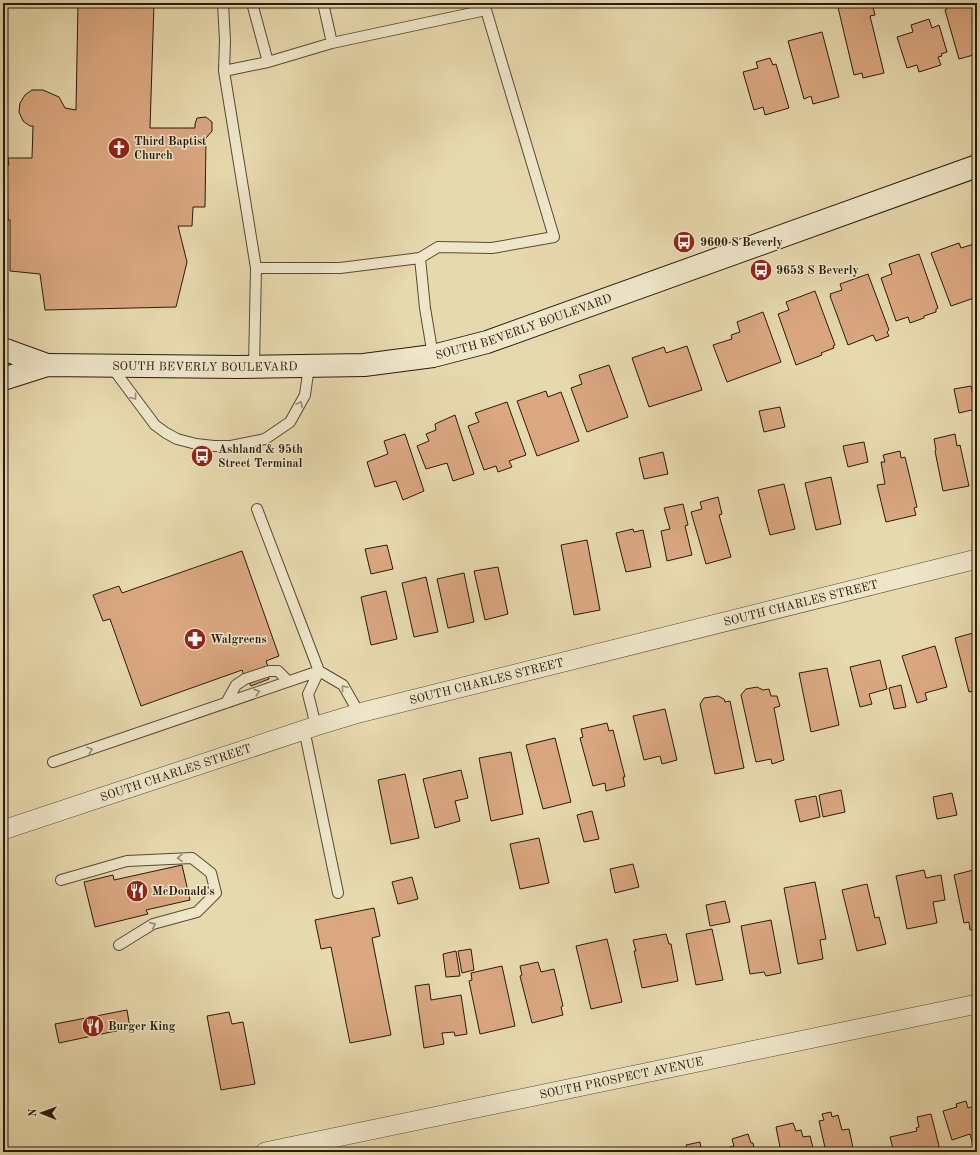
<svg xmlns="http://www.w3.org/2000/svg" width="980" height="1155" font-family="'Old Standard TT',serif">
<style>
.building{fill:#daa781;stroke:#281b0b}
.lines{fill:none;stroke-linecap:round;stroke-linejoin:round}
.service-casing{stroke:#584a34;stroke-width:12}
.minor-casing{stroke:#584a34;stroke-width:20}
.secondary-casing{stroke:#281b0b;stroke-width:24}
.service{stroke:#efe6ca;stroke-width:10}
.minor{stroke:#efe6ca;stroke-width:19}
.secondary{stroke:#efe6ca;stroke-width:22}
.oneway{stroke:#958b74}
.labels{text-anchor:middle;stroke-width:3;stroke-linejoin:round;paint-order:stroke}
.poi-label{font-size:12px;font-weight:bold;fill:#281b0b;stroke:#efe6ca;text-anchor:start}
.street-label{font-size:12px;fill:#281b0b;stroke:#efe6ca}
</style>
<rect width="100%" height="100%" fill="#e7d9ae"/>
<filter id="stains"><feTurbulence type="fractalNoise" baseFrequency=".005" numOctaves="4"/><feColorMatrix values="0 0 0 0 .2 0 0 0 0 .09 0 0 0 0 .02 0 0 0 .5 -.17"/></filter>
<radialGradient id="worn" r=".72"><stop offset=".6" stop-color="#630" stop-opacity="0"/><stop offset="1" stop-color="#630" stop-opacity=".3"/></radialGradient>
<path class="building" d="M78 3H154L150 128H195V124L197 118 206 117 212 122V131L206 138 205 207H193L192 226H178L187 262 176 307 45 310 40 274 10 271V220H8L7 188V165H9L8 158H32L33 126H30L23 121 19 112 20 103 25 95 32 90H43L59 97 65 108 76 110Z
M837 3H872L875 15 870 16 884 73 863 78 862 73 854 75Z
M945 3H972L977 22V54L959 59 945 10 947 9Z
M929 19 932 28 939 25 947 52 941 54 942 56 938 57 941 65 919 72 917 65 907 68 897 37 913 32 911 25Z
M822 32 839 97 813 104 811 96 804 99 788 41Z
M770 58 773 65 776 64 789 108 765 115 763 107 754 110 743 72 758 68 756 62Z
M959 243 961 248 974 244 977 251V297L951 306 931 253Z
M919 254 938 308 936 309V312L924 316V318L910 323 908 317 896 321 881 278 892 274 889 264Z
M868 274 889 330 887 332 889 336 876 341 873 335 848 345 830 296H831L830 294 842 290 840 284Z
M815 291 835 345 833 346 834 348 821 353 822 355 796 365 778 314 789 310 786 302Z
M763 312 781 362 727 382 713 345 732 339 731 335 740 332 737 322Z
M687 346 702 390 649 407 632 358 664 347 666 353Z
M609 365 628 417 587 432 571 388 582 384 579 375Z
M971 386 976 409 959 413 954 389Z
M546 391 548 397 561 392 579 441 537 456 517 401Z
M507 402 526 455 509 461 512 467 498 472 496 466 484 470 468 426 479 422 475 413Z
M780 407 785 427 764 432 759 411Z
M455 415 474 474 453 481 447 463 426 469 417 446 429 441 426 434 436 430 435 424Z
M405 434 424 491 403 500 396 481 375 487 367 462 388 454 384 441Z
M955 434 957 446 960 445 969 486 943 491 935 451 936 450 934 439Z
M864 442 868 462 848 467 843 446Z
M900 451 901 458 905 457 917 507 914 508 916 515 886 522 877 485 885 484 881 462H885L883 455Z
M663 452 668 474 644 479 639 458Z
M831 477 841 524 816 530 805 483Z
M784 484 795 529 770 535 758 490Z
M718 497 722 514 719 515 731 557 706 564 691 512 702 509 700 502Z
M683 504 688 525 685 526 692 555 667 561 661 531 670 529 664 508Z
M633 529 634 532 643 530 651 567 626 572 616 533Z
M587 540 600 610 574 615 561 545Z
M387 545 393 569 371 574 365 549Z
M242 551 279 656 266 661 271 674 268 675 269 679 251 686 249 682 245 679 242 670 141 706 110 619 103 621 93 595 119 586 122 593Z
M498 567 508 614 485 620 474 571Z
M464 573 474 622 448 628 437 579Z
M426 577 438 632 414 637 402 583Z
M386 591 397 639 371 645 361 597Z
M977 632V690L969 692 955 638Z
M935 646 947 687 925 693 927 700 917 703 902 656Z
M880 660 887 689 869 694 872 704 860 707 850 667Z
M827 668 839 725 811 732 799 673Z
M901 685 906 707 894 709 889 688Z
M757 687 763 690 769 689 771 696H777L780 706 774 708 784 760 772 764 771 759 756 762 741 695 746 689Z
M718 696 724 699 725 702 730 701 744 768 715 774 700 704 704 698Z
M665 709 677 760 662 764 660 756 644 760 633 716Z
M607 723 609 731 613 730 625 777H623L625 786 606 791 605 783 593 786 580 738 583 737 581 729Z
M555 738 571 802 543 809 526 745Z
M511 752 523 814 491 821 479 758Z
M461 770 468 798 455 801 460 821 435 828 423 779Z
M405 774 419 838 391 844 378 780Z
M841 790 845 812 823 817 819 795Z
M952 793 957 815 937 819 933 797Z
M816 796 820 817 800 822 795 800Z
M592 811 599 839 584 842 577 815Z
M539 838 549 883 520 889 510 844Z
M633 864 639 887 615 893 610 869Z
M182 865 190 900 146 910 148 914 95 927 84 882 113 875 114 880Z
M977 869V929L970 930 969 922 964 923 954 875Z
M924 870 926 878 941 875 945 900 933 902 937 923 907 929 896 876Z
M412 877 418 899 398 904 392 882Z
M815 882 826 939 820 940 823 959 798 964 784 888Z
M867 884 875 918 879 917 886 944 857 951 842 890Z
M725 901 730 922 710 926 706 905Z
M374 908 380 936 372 938 391 1035 350 1043 331 947 321 949 315 920Z
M771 920 781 973 766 976 764 972 750 974 741 926Z
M712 929 723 980 696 985 686 934Z
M666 934 669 944H671L678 981 642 988 634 951H636L633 940Z
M607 939 622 1002 591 1009 576 946Z
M471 949 474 970 462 973 458 951Z
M456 951 460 976 446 977 443 954Z
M538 962 541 972 554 969 563 1006 561 1007 563 1015 532 1023 520 976 522 975 520 966Z
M502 966 515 1026 480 1034 469 981 472 980 471 973Z
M429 984 431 1000 461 995 467 1034 455 1036 454 1032 442 1033 444 1044 424 1048 415 986Z
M127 1010 130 1028 59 1043 55 1024Z
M229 1012 232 1024 243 1022 255 1084 221 1090 207 1016Z
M966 1101 968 1108 977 1105V1148L974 1149 970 1134 952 1140 943 1111 957 1107 956 1104Z
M831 1112 832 1117 838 1115 842 1130 849 1129 854 1152H826L819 1121 824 1120 822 1114Z
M931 1114 940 1150 933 1152H894L890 1137 917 1131 916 1128 919 1127 917 1117Z
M793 1123 796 1131 801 1130 803 1137 810 1136 814 1152H781L776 1127Z
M748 1134 751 1143H753L755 1152H723L722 1149 734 1146 732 1139Z
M700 1142 702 1152H688L686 1145Z"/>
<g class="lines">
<g class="service-casing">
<path id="service" d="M223 3 225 41 224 71 256 268
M323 3 332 43 486 10 554 237 492 248 438 247 420 258 425 308 433 356
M268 62 332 43
M224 71 268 62 252 3
M111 366 155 425 166 433 177 439 196 444 214 446H231L265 439 290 422 305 395 309 366
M254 367 256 268H340L420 258
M257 509 319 671 343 685 359 713
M226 703 236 685 245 679 269 671H278L288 681
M316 726 308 694 319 671
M304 729 338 893
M53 762 319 671
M61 880 127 861 192 858 211 873 216 893 197 912 153 924 119 945"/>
</g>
<g class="minor-casing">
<g id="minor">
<path id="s1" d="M3 830 316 726 359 713 977 559"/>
<path id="s2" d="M265 1152 977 1004"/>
</g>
</g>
<g class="secondary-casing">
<g id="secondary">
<path d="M3 349 47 365"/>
<path id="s3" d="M3 379 47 365 238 367 364 365 433 356 487 342 977 166"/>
</g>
</g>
<use href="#service" class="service"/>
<use href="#minor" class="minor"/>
<use href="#secondary" class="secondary"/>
</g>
<defs><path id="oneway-chevron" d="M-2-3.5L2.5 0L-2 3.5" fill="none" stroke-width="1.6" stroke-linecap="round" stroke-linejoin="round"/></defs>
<g class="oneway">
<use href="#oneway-chevron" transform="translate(134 397) rotate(53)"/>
<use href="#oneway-chevron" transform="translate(300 404) rotate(-63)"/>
<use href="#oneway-chevron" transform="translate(344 688) rotate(-130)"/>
<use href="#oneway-chevron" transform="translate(257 692) rotate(-19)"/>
<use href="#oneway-chevron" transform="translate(90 750) rotate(-19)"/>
<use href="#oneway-chevron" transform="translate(180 858) rotate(177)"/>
<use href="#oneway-chevron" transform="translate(153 925) rotate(-24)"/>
</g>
<defs>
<g id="church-disc" transform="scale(1.15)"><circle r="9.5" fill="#8f2418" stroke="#efe6ca"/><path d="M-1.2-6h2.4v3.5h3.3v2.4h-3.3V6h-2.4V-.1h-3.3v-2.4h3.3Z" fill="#fff"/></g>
<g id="bus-disc" transform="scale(1.15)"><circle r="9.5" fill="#8f2418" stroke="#efe6ca"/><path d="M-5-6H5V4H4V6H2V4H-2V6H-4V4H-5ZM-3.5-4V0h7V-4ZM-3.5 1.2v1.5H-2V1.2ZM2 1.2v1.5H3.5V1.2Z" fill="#fff"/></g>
<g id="pharmacy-disc" transform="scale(1.15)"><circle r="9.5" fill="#8f2418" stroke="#efe6ca"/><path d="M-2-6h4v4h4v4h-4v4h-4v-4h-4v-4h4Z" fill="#fff"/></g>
<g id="restaurant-disc" transform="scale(1.15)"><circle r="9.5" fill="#8f2418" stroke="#efe6ca"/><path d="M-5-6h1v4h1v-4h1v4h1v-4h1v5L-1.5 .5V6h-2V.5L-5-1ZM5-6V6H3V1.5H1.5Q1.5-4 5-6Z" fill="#fff"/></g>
</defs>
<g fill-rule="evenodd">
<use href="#church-disc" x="119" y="148"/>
<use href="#bus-disc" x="684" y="242"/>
<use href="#bus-disc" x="761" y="270"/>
<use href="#bus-disc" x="202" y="456"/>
<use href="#pharmacy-disc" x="195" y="639"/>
<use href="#restaurant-disc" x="137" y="891"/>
<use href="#restaurant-disc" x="93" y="1026"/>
</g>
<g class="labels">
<g class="poi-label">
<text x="134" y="145">Third Baptist<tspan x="134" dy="14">Church</tspan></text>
<text x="700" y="246">9600 S Beverly</text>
<text x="776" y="274">9653 S Beverly</text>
<text x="218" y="453">Ashland &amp; 95th<tspan x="218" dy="14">Street Terminal</tspan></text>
<text x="210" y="643">Walgreens</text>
<text x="152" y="895">McDonald's</text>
<text x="108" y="1030">Burger King</text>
</g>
<g class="street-label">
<text dy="4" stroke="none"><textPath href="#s3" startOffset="528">SOUTH BEVERLY BOULEVARD</textPath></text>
<text dy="4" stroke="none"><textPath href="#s3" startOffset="204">SOUTH BEVERLY BOULEVARD</textPath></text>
<text dy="4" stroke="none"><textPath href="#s1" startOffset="830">SOUTH CHARLES STREET</textPath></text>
<text dy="4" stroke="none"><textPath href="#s1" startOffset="506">SOUTH CHARLES STREET</textPath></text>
<text dy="4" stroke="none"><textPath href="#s1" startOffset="182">SOUTH CHARLES STREET</textPath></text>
<text dy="4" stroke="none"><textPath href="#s2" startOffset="364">SOUTH PROSPECT AVENUE</textPath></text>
</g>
</g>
<rect width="980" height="1155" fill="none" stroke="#e7d9ae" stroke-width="16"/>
<rect x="4" y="4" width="972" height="1147" fill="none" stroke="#281b0b" stroke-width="2"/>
<rect x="8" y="8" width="964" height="1139" fill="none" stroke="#281b0b"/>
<g transform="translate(42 1113) rotate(271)" stroke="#efe6ca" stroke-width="3" paint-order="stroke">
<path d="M0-3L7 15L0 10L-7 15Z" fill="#281b0b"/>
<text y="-6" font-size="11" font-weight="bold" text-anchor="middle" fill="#281b0b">N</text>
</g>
<rect width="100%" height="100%" filter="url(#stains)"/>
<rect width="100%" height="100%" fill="url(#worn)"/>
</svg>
